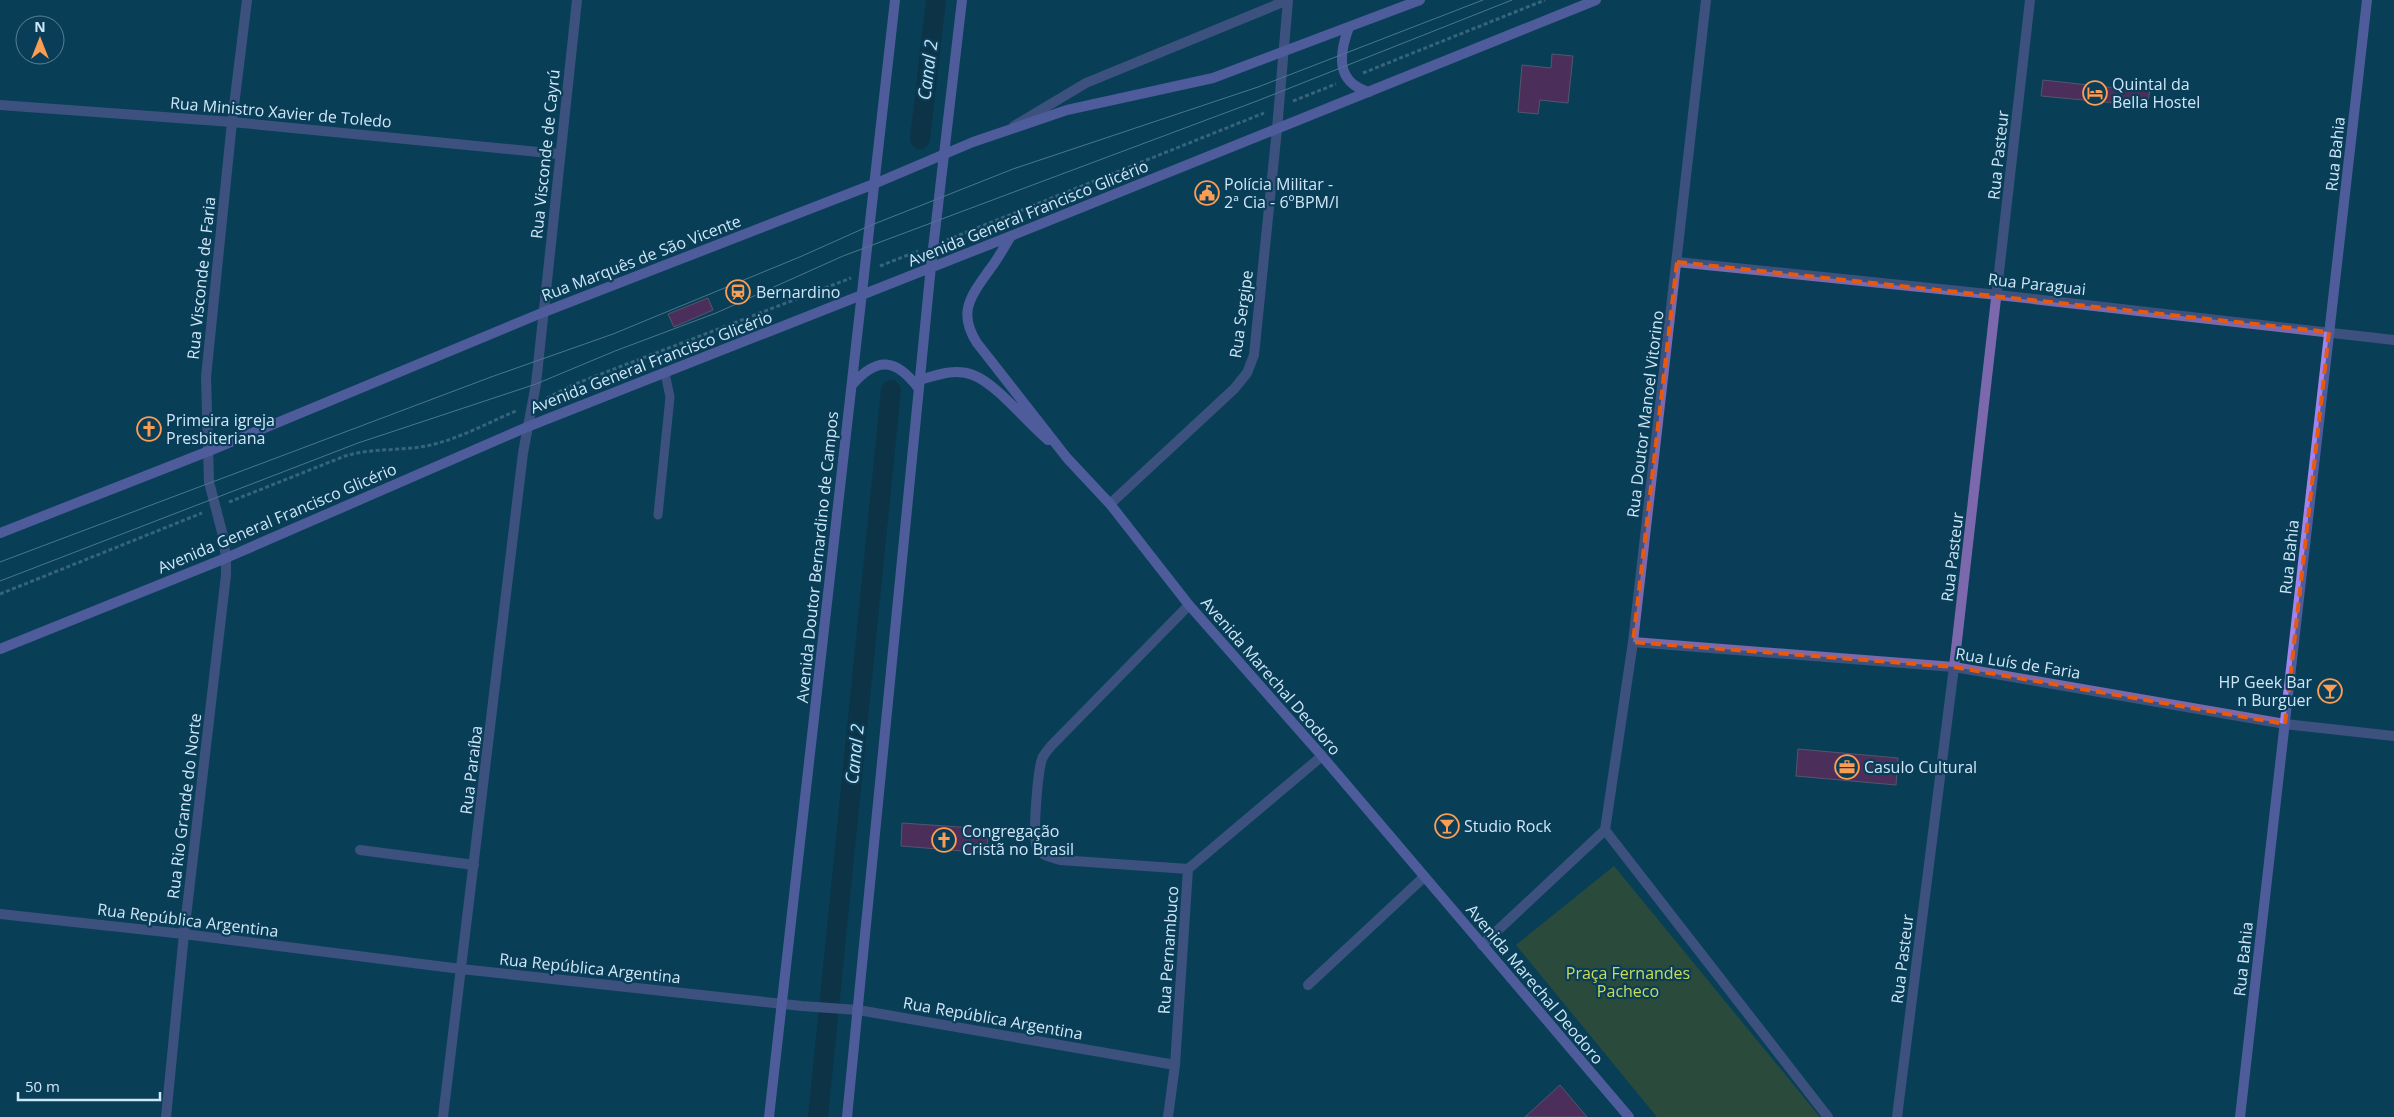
<svg xmlns="http://www.w3.org/2000/svg" width="2394" height="1117" font-family="'Open Sans',sans-serif">
<style>
.green{fill:#535b1a}
.lines{fill:none;stroke-linecap:round;stroke-linejoin:round}
.canal{stroke:#132733;stroke-width:20}
.building{fill:#9c1d5d;stroke:#a77487}
.path{stroke:#6d93a8;stroke-width:3;stroke-dasharray:4 2.5;stroke-linecap:butt}
.lane{stroke:#7c69ad;stroke-width:9}
.street{stroke:#7c69ad;stroke-width:10}
.secondary{stroke:#a282ed;stroke-width:10}
.tram{stroke:#9bbbce;stroke-width:1}
.marked{fill:none;stroke:#e8590c;stroke-width:4;stroke-dasharray:10 6;stroke-linejoin:round}
.labels{text-anchor:middle;stroke-width:4.5;stroke-linejoin:round;paint-order:stroke}
.poi-label{font-size:16px;fill:#cee7f7;stroke:#0a3e58;text-anchor:start}
.street-label{font-size:16px;fill:#cee7f7;stroke:#0a3e58}
.park-label{font-size:16px;fill:#cd5;stroke:#0a3e58}
.water-label{font-size:18px;font-style:italic;fill:#c5e2f4;stroke:#0a3e58}
</style>
<rect width="100%" height="100%" fill="#0a3e58"/>
<path class="green" d="M1614 866 1820 1117H1657L1516 945Z"/>
<g class="lines">
<path class="canal" d="M920 139 936 0
M818 1117 891 390"/>
</g>
<path class="building" d="M1552 54 1573 56 1568 103 1540 100 1538 114 1518 112 1522 65 1551 68Z
M2043 80 2107 87 2150 90 2147 106 2041 96Z
M708 298 713 310 674 327 668 314Z
M1798 749 1898 758 1896 785 1796 776Z
M902 823 988 829 987 853 901 846Z
M1560 1085 1587 1117H1525Z"/>
<g class="lines">
<path class="path" d="M1363 73 1545 0
M1293 101 1336 84
M947 240 1264 113
M880 266 918 251
M547 398 575 384 851 278
M229 502 345 456C371 448 399 451 426 446 457 440 487 423 516 411
M0 594 202 513"/>
<path class="lane" d="M658 515 670 397 665 373"/>
<path class="street" d="M0 105 232 122 559 154
M1014 126 1086 83 1288 0
M1677 262 1998 295 2394 340
M1110 504 1234 389 1247 373 1254 355 1277 129 1288 0
M1633 642 1954 667 2285 724 2394 736
M1605 830 1633 642 1706 0
M360 850 474 865
M1188 869 1060 860C1051 857 1041 856 1037 847 1032 836 1038 771 1042 759 1044 754 1048 750 1051 746L1189 605
M0 914 184 934 461 969 802 1006 858 1010 1175 1065
M1482 945 1605 830 1828 1117
M1308 985 1424 877
M166 1117 184 934 226 575V558L223 536 209 482 206 377 232 122 247 0
M443 1117 523 453 536 384 577 0
M1168 1117 1175 1065 1188 869 1322 756
M1897 1117 1954 667 2030 0"/>
<path class="secondary" d="M1349 27C1339 54 1335 82 1369 92
M1011 236C1004 247 998 259 990 269 971 296 957 312 977 343L1067 458 1110 504 1189 605 1322 756 1629 1117
M920 380C937 375 955 368 973 375 997 384 1027 423 1048 440
M852 385C877 356 896 358 919 389
M0 533 209 451 544 312 874 184 973 142 1067 110 1213 78 1420 0
M0 649 226 558 527 427 1011 236 1596 0
M769 1117 895 0
M847 1117 931 266 962 0
M2240 1117 2367 0"/>
<path class="tram" d="M0 562 491 377 613 334 802 256 869 226 1013 169 1258 87 1483 0
M0 581 358 443 536 384 615 351 716 313 843 256 1257 101 1512 0"/>
</g>
<path d="M0 0H2394V1117H0ZM1677 262 2329 332 2285 724 1954 667 1633 642Z" fill="#0a3e58" fill-opacity=".55" fill-rule="evenodd"/>
<path class="marked" d="M1677 262 2329 332 2285 724 1954 667 1633 642Z"/>
<defs>
<g id="hotel-ring" transform="scale(1.25)"><circle r="9.5" fill="#0a3e58" stroke="#fc9d54" stroke-width="1.5"/><path d="M-6-4.5h1.5V1H6V5H4.5V3h-9V5H-6ZM-4 0a1.8 1.8 0 1 1 3.6 0ZM.5 0V-2.5h3Q6-2.5 6 0Z" fill="#fc9d54"/></g>
<g id="civic-ring" transform="scale(1.25)"><circle r="9.5" fill="#0a3e58" stroke="#fc9d54" stroke-width="1.5"/><path d="M-.6-6.5H3V-4.5H.6V-3L4-1V1h2V6H-6V1h2V-1L-.6-3ZM-1.2 2.5V6h2.4V2.5Z" fill="#fc9d54"/></g>
<g id="station-ring" transform="scale(1.25)"><circle r="9.5" fill="#0a3e58" stroke="#fc9d54" stroke-width="1.5"/><path d="M-3-6H3Q5-6 5-4V2Q5 4 3 4L4.5 6H3L1.5 4h-3L-3 6H-4.5L-3 4Q-5 4-5 2V-4Q-5-6-3-6ZM-3.5-4v3h7v-3ZM-3.5 1v1.5H-2V1ZM2 1v1.5H3.5V1Z" fill="#fc9d54"/></g>
<g id="church-ring" transform="scale(1.25)"><circle r="9.5" fill="#0a3e58" stroke="#fc9d54" stroke-width="1.5"/><path d="M-1.2-6h2.4v3.5h3.3v2.4h-3.3V6h-2.4V-.1h-3.3v-2.4h3.3Z" fill="#fc9d54"/></g>
<g id="bar-ring" transform="scale(1.25)"><circle r="9.5" fill="#0a3e58" stroke="#fc9d54" stroke-width="1.5"/><path d="M-6-5H6L.8 .8V4.5H3.5V6h-7V4.5H-.8V.8Z" fill="#fc9d54"/></g>
<g id="office-ring" transform="scale(1.25)"><circle r="9.5" fill="#0a3e58" stroke="#fc9d54" stroke-width="1.5"/><path d="M-6-3h4V-5.5h4V-3h4V5H-6ZM-1-4.5V-3h2v-1.5ZM-6 0V1H6V0Z" fill="#fc9d54"/></g>
</defs>
<g fill-rule="evenodd">
<use href="#hotel-ring" x="2095" y="93"/>
<use href="#civic-ring" x="1207" y="193"/>
<use href="#station-ring" x="738" y="292"/>
<use href="#church-ring" x="149" y="429"/>
<use href="#bar-ring" x="2330" y="691"/>
<use href="#office-ring" x="1847" y="767"/>
<use href="#bar-ring" x="1447" y="826"/>
<use href="#church-ring" x="944" y="840"/>
</g>
<g class="labels">
<g class="poi-label">
<text x="2112" y="90">Quintal da<tspan x="2112" dy="18">Bella Hostel</tspan></text>
<text x="1224" y="190">Polícia Militar -<tspan x="1224" dy="18">2ª Cia - 6ºBPM/I</tspan></text>
<text x="756" y="298">Bernardino</text>
<text x="166" y="426">Primeira igreja<tspan x="166" dy="18">Presbiteriana</tspan></text>
<text x="2312" y="688" text-anchor="end">HP Geek Bar<tspan x="2312" dy="18">n Burguer</tspan></text>
<text x="1864" y="773">Casulo Cultural</text>
<text x="1464" y="832">Studio Rock</text>
<text x="962" y="837">Congregação<tspan x="962" dy="18">Cristã no Brasil</tspan></text>
</g>
<g class="street-label">
<text transform="translate(281 112) rotate(5)" y="6">Rua Ministro Xavier de Toledo</text>
<text transform="translate(545 154) rotate(-84)" y="6">Rua Visconde de Cayrú</text>
<text transform="translate(2335 154) rotate(-84)" y="6">Rua Bahia</text>
<text transform="translate(1998 155) rotate(-84)" y="6">Rua Pasteur</text>
<text transform="translate(1028 213) rotate(-22)" y="6">Avenida General Francisco Glicério</text>
<text transform="translate(641 258) rotate(-21)" y="6">Rua Marquês de São Vicente</text>
<text transform="translate(201 278) rotate(-84)" y="6">Rua Visconde de Faria</text>
<text transform="translate(2037 284) rotate(6)" y="6">Rua Paraguai</text>
<text transform="translate(1241 314) rotate(-82)" y="6">Rua Sergipe</text>
<text transform="translate(651 362) rotate(-21)" y="6">Avenida General Francisco Glicério</text>
<text transform="translate(1645 414) rotate(-83)" y="6">Rua Doutor Manoel Vitorino</text>
<text transform="translate(277 518) rotate(-23)" y="6">Avenida General Francisco Glicério</text>
<text transform="translate(817 557) rotate(-84)" y="6">Avenida Doutor Bernardino de Campos</text>
<text transform="translate(1952 557) rotate(-83)" y="6">Rua Pasteur</text>
<text transform="translate(2289 557) rotate(-84)" y="6">Rua Bahia</text>
<text transform="translate(2018 663) rotate(9)" y="6">Rua Luís de Faria</text>
<text transform="translate(1271 676) rotate(49)" y="6">Avenida Marechal Deodoro</text>
<text transform="translate(471 770) rotate(-83)" y="6">Rua Paraíba</text>
<text transform="translate(184 806) rotate(-83)" y="6">Rua Rio Grande do Norte</text>
<text transform="translate(188 920) rotate(7)" y="6">Rua República Argentina</text>
<text transform="translate(1168 950) rotate(-86)" y="6">Rua Pernambuco</text>
<text transform="translate(1902 959) rotate(-83)" y="6">Rua Pasteur</text>
<text transform="translate(2243 959) rotate(-84)" y="6">Rua Bahia</text>
<text transform="translate(590 968) rotate(6)" y="6">Rua República Argentina</text>
<text transform="translate(1535 984) rotate(50)" y="6">Avenida Marechal Deodoro</text>
<text transform="translate(993 1018) rotate(10)" y="6">Rua República Argentina</text>
</g>
<g class="park-label">
<text x="1628" y="979">Praça Fernandes<tspan x="1628" dy="18">Pacheco</tspan></text>
</g>
<g class="water-label">
<text transform="translate(928 70) rotate(-83)" y="6">Canal 2</text>
<text transform="translate(855 754) rotate(-84)" y="6">Canal 2</text>
</g>
</g>
<g transform="translate(40 40)"><circle r="24" fill="#0a3e58" stroke="#588298"/>
<path d="M0-4L9 19L0 12L-9 19Z" fill="#fc9d54"/>
<text y="-8" font-size="14" font-weight="bold" text-anchor="middle" fill="#cee7f7">N</text>
</g>
<path d="M18 1092v8h142v-8" fill="none" stroke="#cee7f7" stroke-width="2.5"/>
<text x="25" y="1092" font-size="15" fill="#cee7f7" stroke="#0a3e58" stroke-width="4" paint-order="stroke">50 m</text>
</svg>
